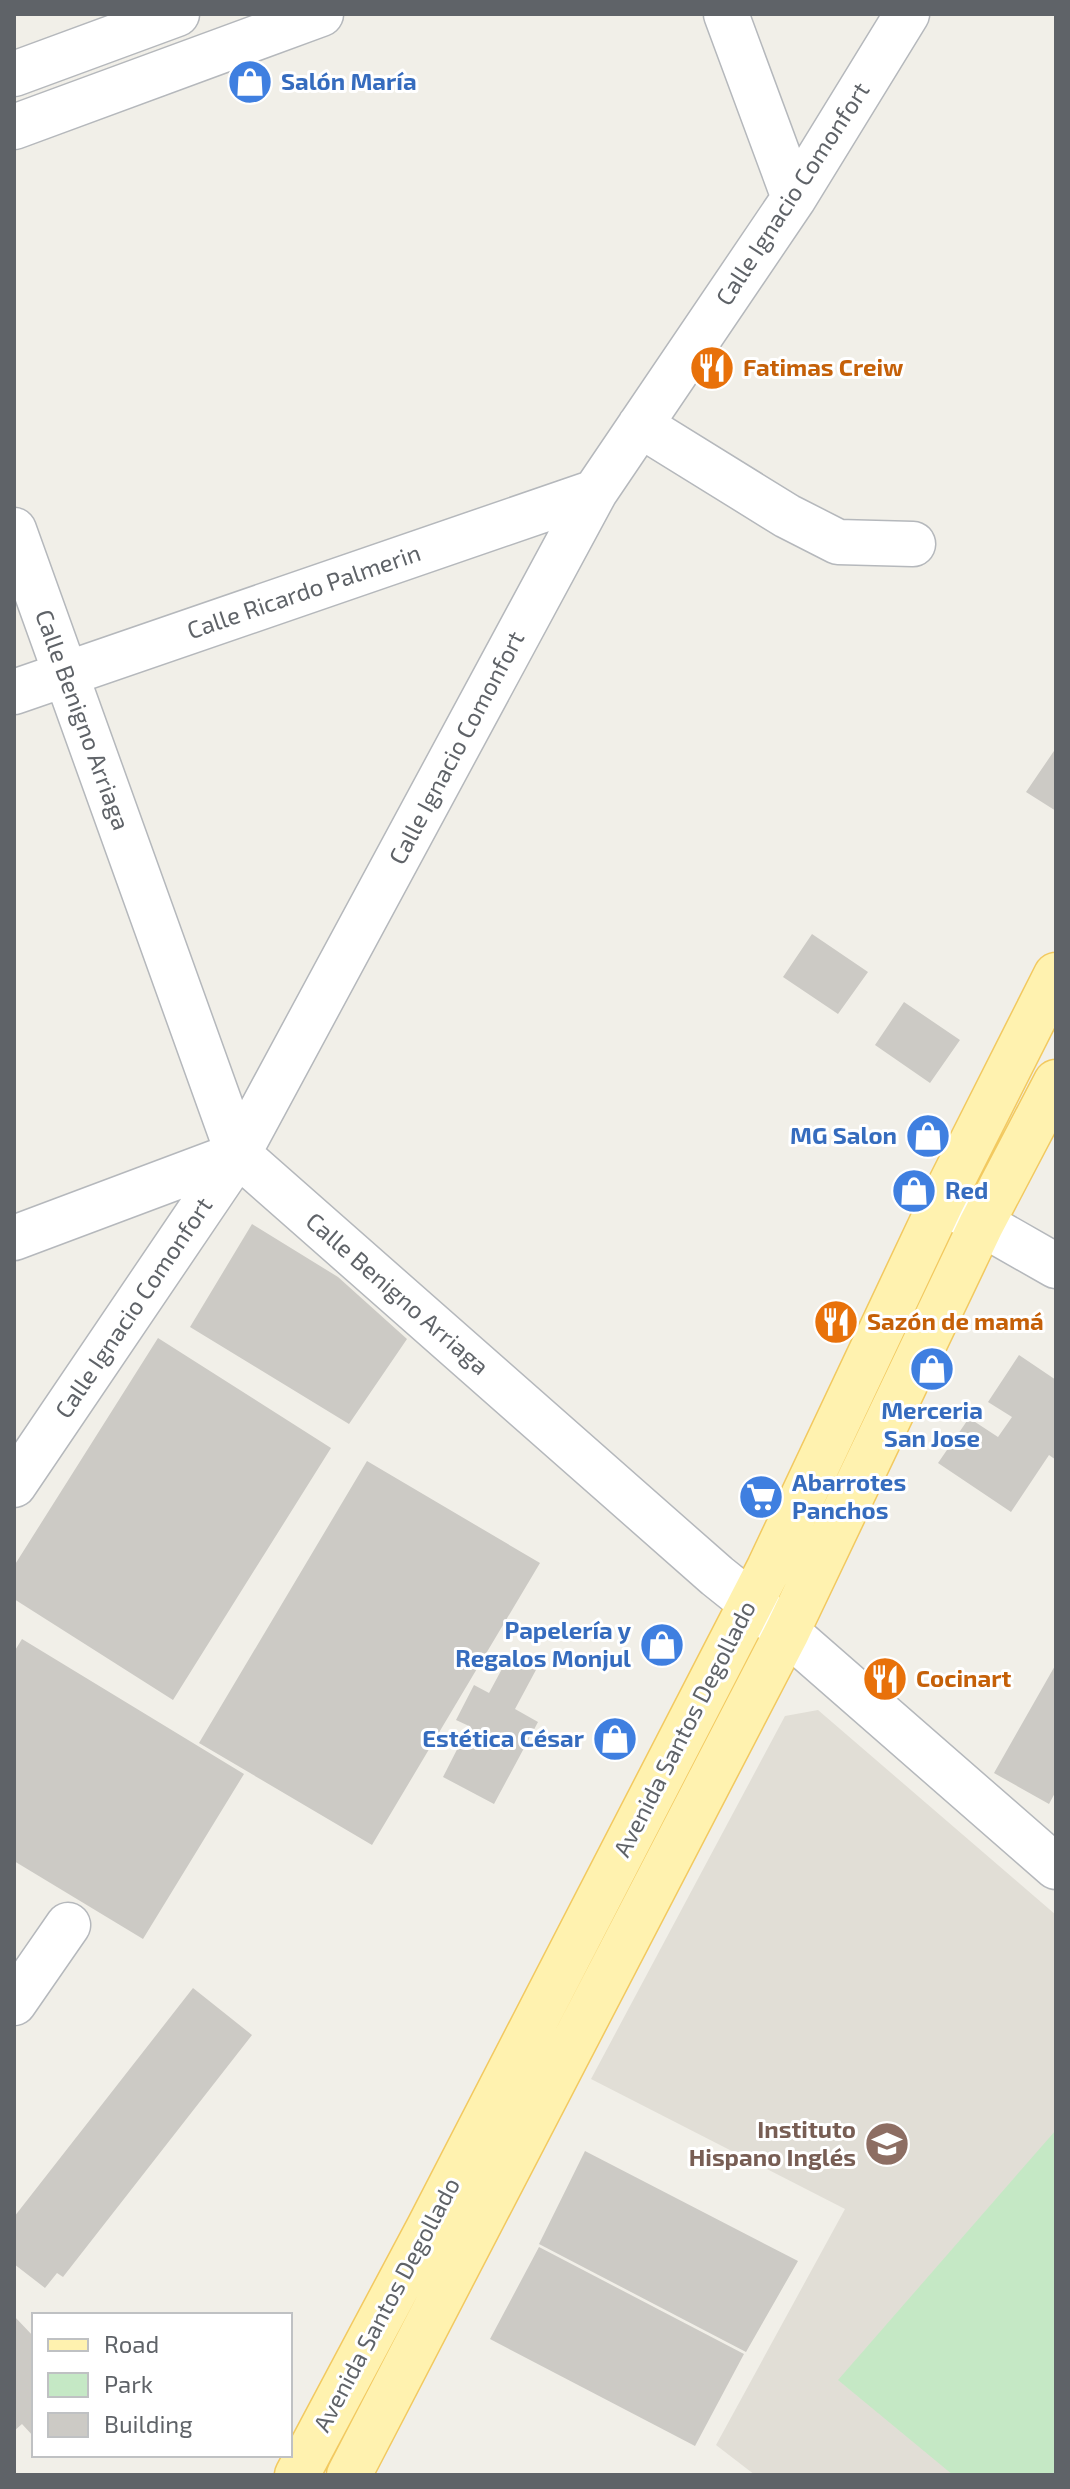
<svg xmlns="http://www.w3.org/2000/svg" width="1070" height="2489" font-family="'Exo 2',sans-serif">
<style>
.education{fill:#e1ded6}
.green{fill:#c5e8c5}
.building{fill:#cccac5}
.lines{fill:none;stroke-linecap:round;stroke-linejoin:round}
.minor-casing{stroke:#b5b8bc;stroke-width:47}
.major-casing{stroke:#f2c960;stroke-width:47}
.minor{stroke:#fff;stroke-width:44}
.major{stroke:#fff2af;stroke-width:44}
.labels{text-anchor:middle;stroke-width:6;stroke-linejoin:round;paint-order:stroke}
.shop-label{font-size:24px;font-weight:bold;fill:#366cbe;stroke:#fff;text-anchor:start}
.street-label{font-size:24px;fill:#5f6368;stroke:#fff}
.food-label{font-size:24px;font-weight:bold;fill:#c56008;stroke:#fff;text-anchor:start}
.education-label{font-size:24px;font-weight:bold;fill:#785e54;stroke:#fff;text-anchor:end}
</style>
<rect width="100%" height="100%" fill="#f1efe8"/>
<path class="education" d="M818 1710 1056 1915V2475H755L716 2445 845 2209 591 2079 785 1716Z"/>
<path class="green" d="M1056 2130V2475H953L838 2380Z"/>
<path class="building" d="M1056 748V811L1026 792Z
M812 934 868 972 838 1014 783 977Z
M904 1002 960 1040 930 1083 875 1045Z
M252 1224 338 1277 407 1339 349 1424 190 1327Z
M158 1338 331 1448 173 1700 14 1599V1566Z
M1019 1355 1056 1380V1460L1049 1455 1011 1512 938 1463 969 1418 998 1437 1012 1417 988 1402Z
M367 1461 540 1563 372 1845 199 1743Z
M22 1639 244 1774 143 1939 14 1861V1652Z
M510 1654 537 1668 515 1709 538 1722 494 1804 443 1777 469 1726 456 1720 474 1685 489 1693Z
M1056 1664V1791L1049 1804 994 1773Z
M193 1988 252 2035 63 2277 57 2273 45 2288 14 2264V2217Z
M585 2151 798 2261 746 2352 539 2244Z
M539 2247 744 2354 695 2446 490 2339Z
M14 2316 34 2337V2437L22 2424 14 2431Z"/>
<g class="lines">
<g class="minor-casing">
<path id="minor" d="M726 14 794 198
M14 74 177 14
M14 127 321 14
M640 425 787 516 838 542 913 544
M14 530 238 1154 717 1576 787 1632 1056 1867
M14 692 595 492
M942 1201 1056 1266
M14 1238 238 1154
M14 1485 238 1154 595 492 794 198 907 14
M14 2003 68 1925"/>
</g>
<g class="major-casing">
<path id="major" d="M297 2475 429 2227 769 1568 942 1201 1056 975
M349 2475 787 1632 981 1225 1056 1082"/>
</g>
<use href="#minor" class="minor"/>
<use href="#major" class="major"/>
</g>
<defs>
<g id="shop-disc" transform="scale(2.3)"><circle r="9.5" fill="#3f7fe0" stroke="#fff"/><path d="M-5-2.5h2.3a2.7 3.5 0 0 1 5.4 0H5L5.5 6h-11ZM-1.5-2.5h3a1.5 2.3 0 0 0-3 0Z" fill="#fff"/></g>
<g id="restaurant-disc" transform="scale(2.3)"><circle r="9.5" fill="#e8710a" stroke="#fff"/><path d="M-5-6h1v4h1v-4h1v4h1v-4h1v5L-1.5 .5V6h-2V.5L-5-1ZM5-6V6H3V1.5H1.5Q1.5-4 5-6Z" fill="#fff"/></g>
<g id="supermarket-disc" transform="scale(2.3)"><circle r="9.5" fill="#3f7fe0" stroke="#fff"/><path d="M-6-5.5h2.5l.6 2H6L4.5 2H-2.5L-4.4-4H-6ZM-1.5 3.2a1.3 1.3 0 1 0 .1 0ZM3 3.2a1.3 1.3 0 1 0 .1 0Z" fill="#fff"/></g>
<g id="school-disc" transform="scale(2.3)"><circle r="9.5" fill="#8d6e63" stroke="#fff"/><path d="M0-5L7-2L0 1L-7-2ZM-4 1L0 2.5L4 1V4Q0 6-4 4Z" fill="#fff"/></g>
</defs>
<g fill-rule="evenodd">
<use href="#shop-disc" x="250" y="82"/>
<use href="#restaurant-disc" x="712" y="368"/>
<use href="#shop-disc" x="928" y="1136"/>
<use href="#shop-disc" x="914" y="1191"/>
<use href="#restaurant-disc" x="836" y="1322"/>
<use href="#shop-disc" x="932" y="1369"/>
<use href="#supermarket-disc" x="761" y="1497"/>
<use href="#shop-disc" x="662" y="1645"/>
<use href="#restaurant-disc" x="885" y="1679"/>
<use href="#shop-disc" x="615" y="1739"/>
<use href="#school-disc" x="887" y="2144"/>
</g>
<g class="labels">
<g class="shop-label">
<text x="281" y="90">Salón María</text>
<text x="897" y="1144" text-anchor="end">MG Salon</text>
<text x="945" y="1199">Red</text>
<text x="932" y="1419" text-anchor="middle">Merceria<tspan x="932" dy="28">San Jose</tspan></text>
<text x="792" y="1491">Abarrotes<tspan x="792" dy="28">Panchos</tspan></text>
<text x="631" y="1639" text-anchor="end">Papelería y<tspan x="631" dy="28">Regalos Monjul</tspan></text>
<text x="584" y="1747" text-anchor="end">Estética César</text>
</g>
<g class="street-label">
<text transform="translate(793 194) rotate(-57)" y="8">Calle Ignacio Comonfort</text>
<text transform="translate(304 592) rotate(-19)" y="8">Calle Ricardo Palmerin</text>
<text transform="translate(82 720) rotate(70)" y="8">Calle Benigno Arriaga</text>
<text transform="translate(457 748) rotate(-62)" y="8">Calle Ignacio Comonfort</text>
<text transform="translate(397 1294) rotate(41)" y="8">Calle Benigno Arriaga</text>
<text transform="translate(134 1308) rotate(-56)" y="8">Calle Ignacio Comonfort</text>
<text transform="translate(685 1729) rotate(-63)" y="8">Avenida Santos Degollado</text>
<text transform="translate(387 2305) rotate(-62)" y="8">Avenida Santos Degollado</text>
</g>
<g class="food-label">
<text x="743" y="376">Fatimas Creiw</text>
<text x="867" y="1330">Sazón de mamá</text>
<text x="916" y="1687">Cocinart</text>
</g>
<g class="education-label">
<text x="856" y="2138">Instituto<tspan x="856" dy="28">Hispano Inglés</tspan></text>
</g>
</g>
<rect width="1070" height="2489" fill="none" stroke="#5f6368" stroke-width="32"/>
<rect x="32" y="2313" width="260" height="144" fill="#ffffff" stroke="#bfc1c3" stroke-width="2"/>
<rect x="48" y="2339" width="40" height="12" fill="#fff2af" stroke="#bfc1c3" stroke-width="2"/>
<text x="104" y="2353" font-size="24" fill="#5f6368">Road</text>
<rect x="48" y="2373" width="40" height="24" fill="#c5e8c5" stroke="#bfc1c3" stroke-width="2"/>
<text x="104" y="2393" font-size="24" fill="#5f6368">Park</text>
<rect x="48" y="2413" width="40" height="24" fill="#cccac5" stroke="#bfc1c3" stroke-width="2"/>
<text x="104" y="2433" font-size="24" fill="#5f6368">Building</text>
</svg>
